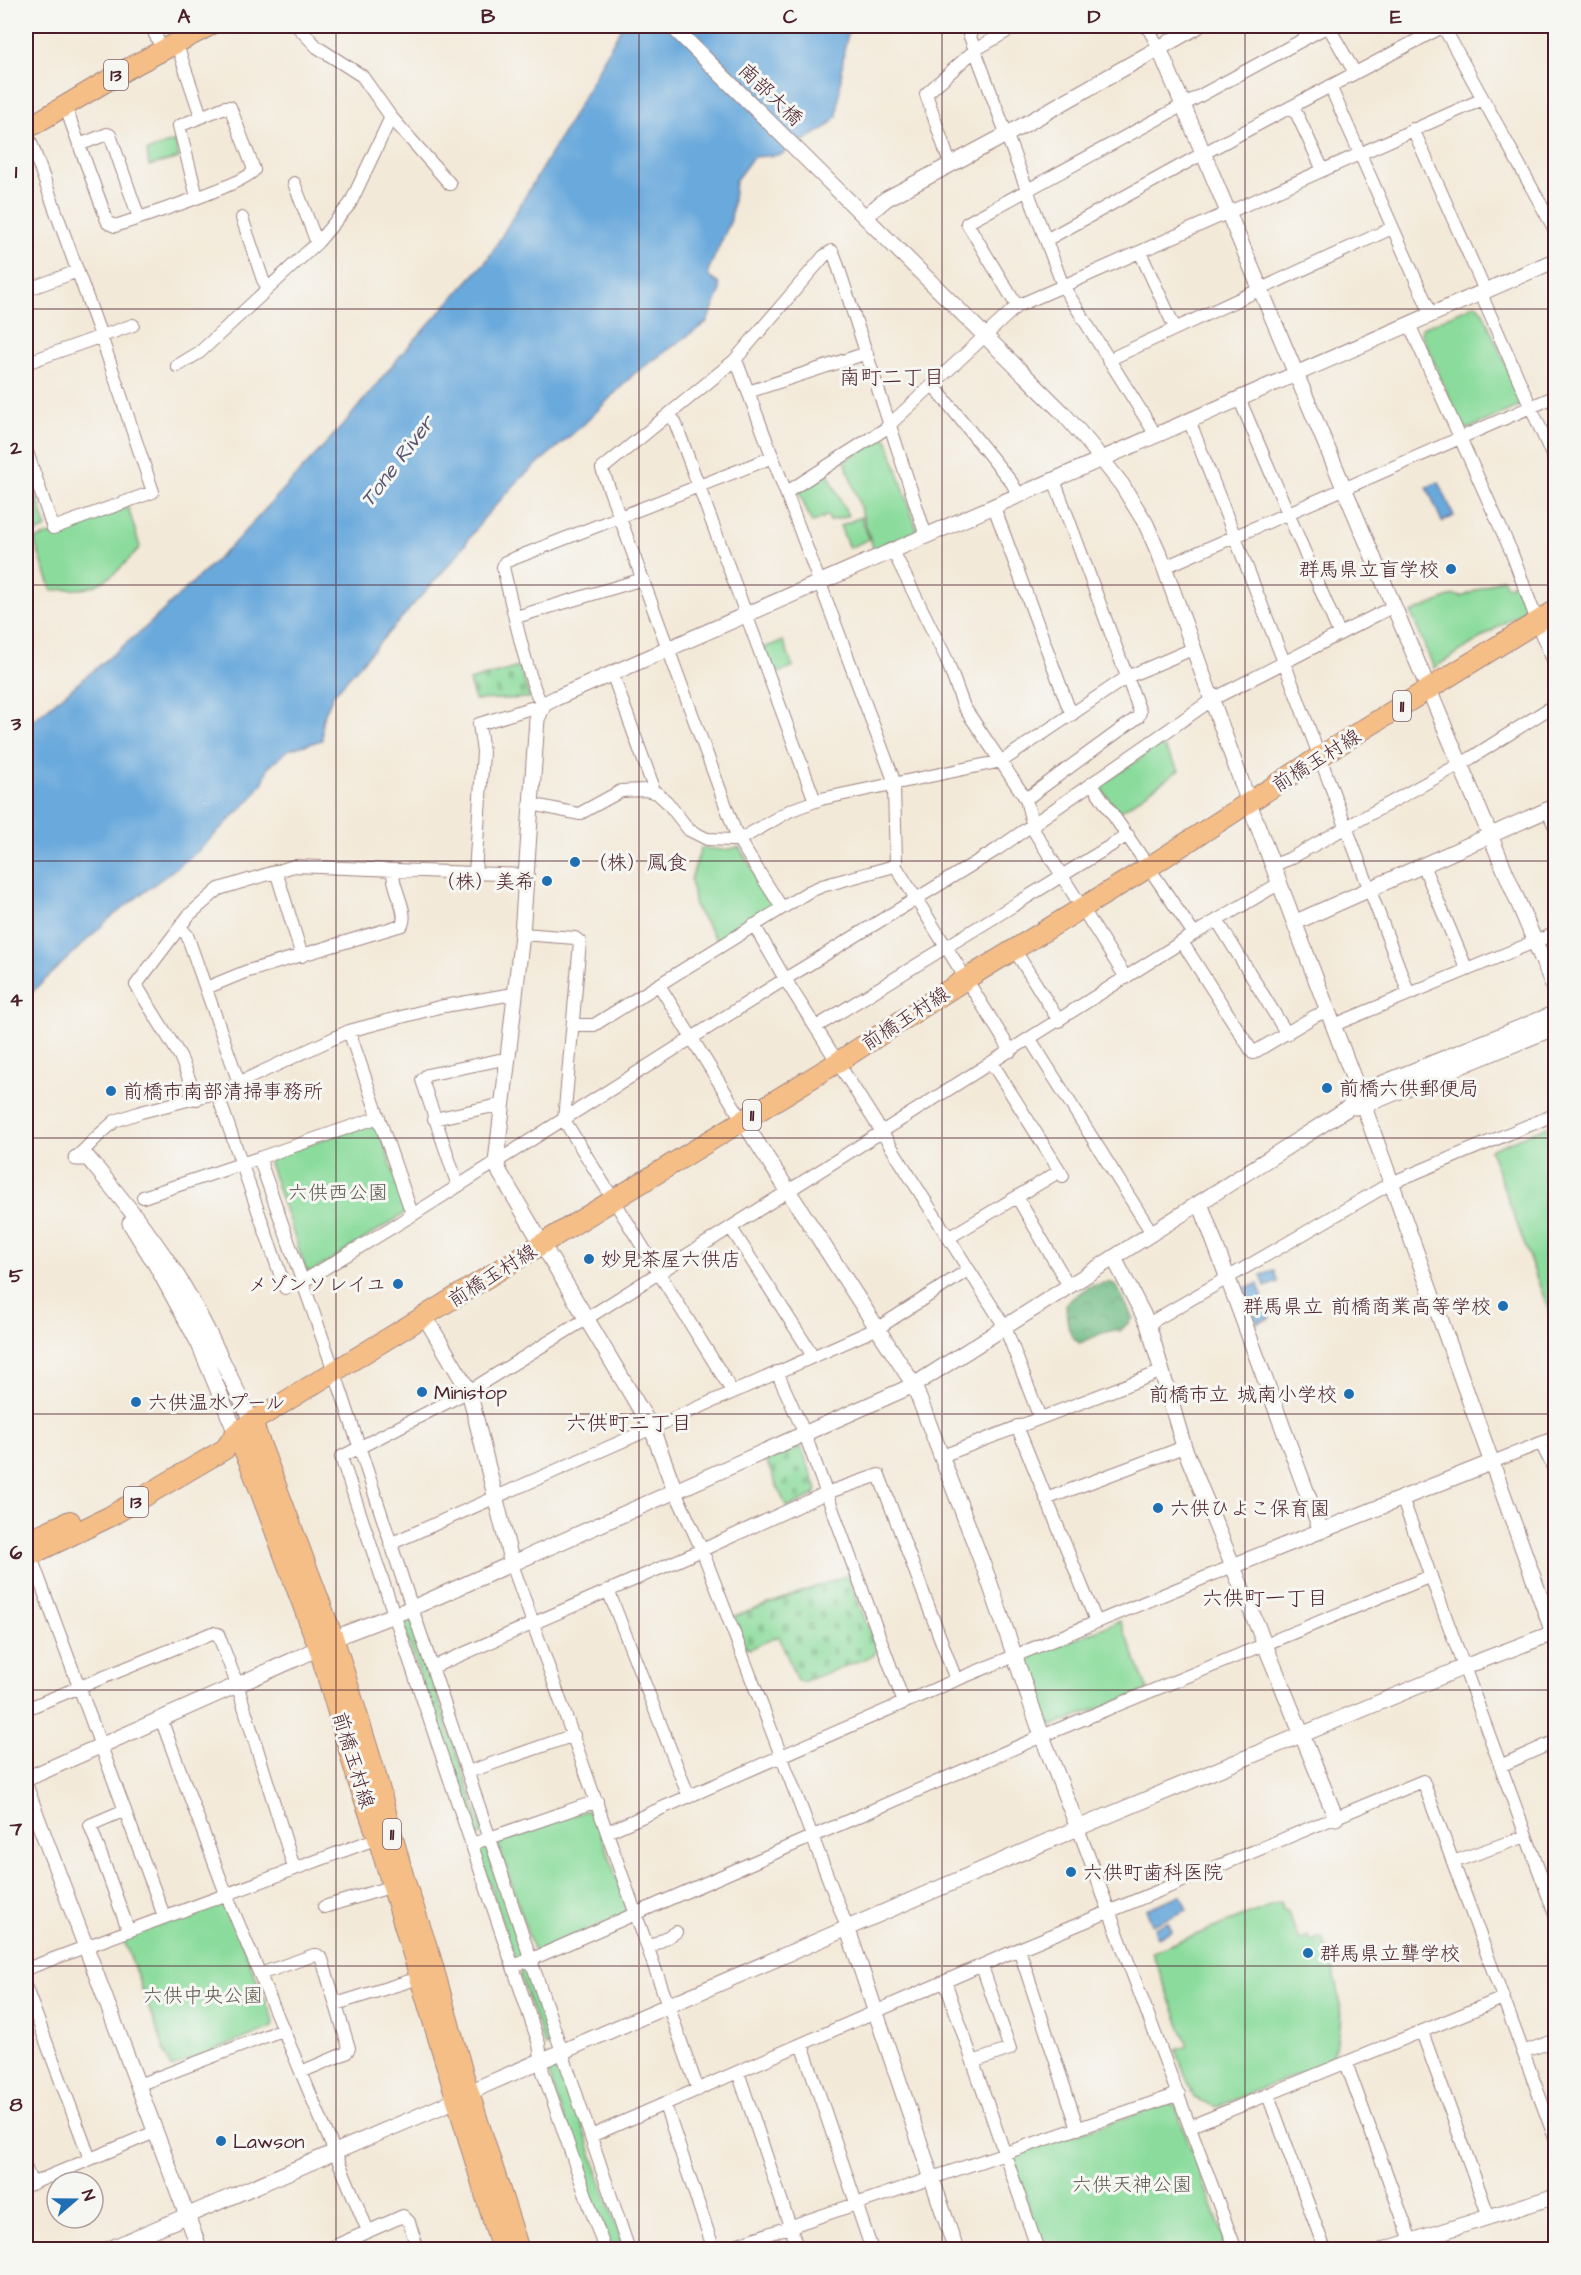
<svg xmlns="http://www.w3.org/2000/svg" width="1581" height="2275" font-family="'Architects Daughter','Klee One',sans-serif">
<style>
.forest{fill:url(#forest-crowns);stroke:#5d6e58;stroke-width:1.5}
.cemetery{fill:url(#cemetery-stones);stroke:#6a7e64;stroke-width:1.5}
.green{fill:#8bdc9c;stroke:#6a7e64;stroke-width:1.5}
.water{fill:#69a9dc;stroke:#5a6484;stroke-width:1.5}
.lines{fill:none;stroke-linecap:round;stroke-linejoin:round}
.minor-casing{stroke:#9e8482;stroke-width:14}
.tertiary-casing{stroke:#9e8482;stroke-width:17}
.primary-casing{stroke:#9e8482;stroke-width:22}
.minor{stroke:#fff;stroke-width:12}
.tertiary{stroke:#fff;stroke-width:15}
.primary{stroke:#f6be87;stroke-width:20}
.grid{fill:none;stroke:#4a1f2b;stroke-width:1.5;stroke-opacity:0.55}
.poi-dot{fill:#1f6fb2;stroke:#f6f6f2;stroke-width:2}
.labels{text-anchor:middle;stroke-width:6;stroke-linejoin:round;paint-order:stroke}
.shield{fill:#f6f6f2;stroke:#7e6067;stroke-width:1.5}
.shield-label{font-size:18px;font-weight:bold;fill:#4a1f2b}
.street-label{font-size:20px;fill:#4a1f2b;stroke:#f6f6f2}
.poi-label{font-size:20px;fill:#4a1f2b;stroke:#f6f6f2;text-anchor:start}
.park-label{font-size:20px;fill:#5e584d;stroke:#f6f6f2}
.neighbourhood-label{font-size:21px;fill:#4a1f2b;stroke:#f6f6f2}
.water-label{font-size:21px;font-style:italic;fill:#565672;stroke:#f6f6f2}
.neatline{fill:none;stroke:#4a1f2b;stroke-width:2}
.grid-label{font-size:20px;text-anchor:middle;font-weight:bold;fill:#4a1f2b}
</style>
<defs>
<pattern id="forest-crowns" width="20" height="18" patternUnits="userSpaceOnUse" patternTransform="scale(1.5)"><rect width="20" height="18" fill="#70bc84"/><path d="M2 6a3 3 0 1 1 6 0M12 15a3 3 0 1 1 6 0" fill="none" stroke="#5e986c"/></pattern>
<pattern id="cemetery-stones" width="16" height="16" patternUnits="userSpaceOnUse" patternTransform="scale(1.5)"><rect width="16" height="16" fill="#8bdc9c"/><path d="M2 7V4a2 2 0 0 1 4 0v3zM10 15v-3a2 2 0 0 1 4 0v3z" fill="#79bc87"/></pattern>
</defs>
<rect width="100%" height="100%" fill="#f6f6f2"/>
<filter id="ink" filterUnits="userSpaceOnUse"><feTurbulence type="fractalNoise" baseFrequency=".0167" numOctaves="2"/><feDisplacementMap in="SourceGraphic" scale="12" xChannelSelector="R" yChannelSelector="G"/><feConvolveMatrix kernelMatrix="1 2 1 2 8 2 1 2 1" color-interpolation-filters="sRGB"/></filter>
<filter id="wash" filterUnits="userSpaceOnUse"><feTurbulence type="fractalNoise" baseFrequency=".008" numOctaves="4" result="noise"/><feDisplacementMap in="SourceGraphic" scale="24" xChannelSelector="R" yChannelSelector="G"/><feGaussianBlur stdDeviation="1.35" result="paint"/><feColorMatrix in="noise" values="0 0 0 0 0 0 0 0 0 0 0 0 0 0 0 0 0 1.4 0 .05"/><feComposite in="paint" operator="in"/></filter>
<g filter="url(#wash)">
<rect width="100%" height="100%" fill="#f3e9d8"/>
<path class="forest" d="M1108 1282 1116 1285 1133 1318 1120 1331C1103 1329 1095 1338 1079 1343 1066 1333 1067 1318 1066 1303L1088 1287Z"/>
<path class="cemetery" d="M519 667 530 698 475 700 469 681Z
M801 1446 817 1490 814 1495 787 1508 766 1461Z
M848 1575 877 1650 873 1656 802 1682 797 1681 779 1636 749 1649 745 1647 733 1617Z"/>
<path class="green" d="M175 141 179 158 149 166 147 151Z
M1476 304 1481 308 1521 400 1519 406 1468 429 1462 427 1421 333 1422 328Z
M881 437 887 439 917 530 915 536 875 553 845 461Z
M26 464 46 526 45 529 32 534 26 515Z
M828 473 848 516 830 521 828 515 812 523 799 492Z
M128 507 140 547C124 565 106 587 79 589 69 590 62 588 52 591L34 540Z
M861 517 869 539 849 548 840 526Z
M1503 578 1507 587 1514 583 1526 609 1434 668 1411 613 1454 595 1462 597Z
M783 641 793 667 770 676 760 649Z
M1161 744 1179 770 1118 813 1100 786Z
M739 847 773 903 772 908 721 940 716 939 695 907 691 879 701 848 725 850Z
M372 1123 378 1126 406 1209 404 1214 312 1272 306 1270 269 1163 271 1157Z
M1555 1123V1328L1490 1150Z
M412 1620 484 1834 474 1837 402 1623Z
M1120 1621 1148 1690 1046 1728 1023 1666 1030 1657Z
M588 1810 594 1813 627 1908 625 1914 538 1951 533 1949 498 1844 500 1840Z
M486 1846 525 1958 518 1960 514 1957 479 1852 481 1848Z
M220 1902 226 1904 274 2022 273 2027 171 2068 123 1938Z
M1280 1902 1283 1910H1287L1299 1940 1309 1936 1311 1941 1322 1937C1337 1976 1352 2023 1328 2062L1216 2107 1194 2098 1176 2050 1188 2046 1152 1952Z
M528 1967 555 2043 545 2047 520 1975 522 1970Z
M562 2065 624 2249H608L548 2072Z
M1170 2103 1175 2105 1228 2249H1043L1013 2159 1015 2154Z"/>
<path class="water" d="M622 26H850L844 50 837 116 827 127 780 155 753 157 735 181 731 220 708 271 709 277 719 284 720 292 707 322 634 374 584 424 520 479 484 518 455 558 333 695 322 721V740L288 750 268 768 263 782 251 799 197 852 110 918 26 998V726L146 627 234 543 344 424 400 356 488 259 570 121Z
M1439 482 1454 516 1442 522 1427 487Z
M1274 1271 1278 1282 1265 1287 1261 1275Z
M1258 1284 1270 1318 1257 1323 1244 1288Z
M1181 1895 1187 1910 1152 1925 1146 1909Z
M1168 1922 1172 1931 1157 1937 1154 1928Z"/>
</g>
<g filter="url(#ink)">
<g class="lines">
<g class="minor-casing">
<path id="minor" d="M26 26H27
M151 26 162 49
M297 26 317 47 362 76 391 117 450 184
M966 26 1063 286 1151 427 1154 435
M1147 26 1159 48
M1328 26 1355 73
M1443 26 1556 232
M176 42 201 116
M1330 86 1431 314
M65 106 108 223 115 226C136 219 248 183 254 170L253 167 230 107H225L179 126 197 197
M1293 106 1323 170
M1413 129 1482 284 1484 301 1556 464
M79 145 107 134 110 135 139 218
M950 164 926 94 975 50 1016 26
M294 183 317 243
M242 218 263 280 268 288
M1046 240 1204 153 1444 26
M1140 252 1175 328
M26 290 78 271
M1017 306 967 223 1328 26
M1409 324 1511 551 1537 621
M1108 360 1392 228
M26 363 133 325
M177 366 200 352 318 242 350 204 391 117
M933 385 1012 483 1019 496
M748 392 867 353
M1239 398 1339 633
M670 415 675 422 815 801
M1189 420 1284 662 1409 994
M26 449 53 528 153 492 101 336 26 129
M787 492 885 429 1017 306 1063 286 1483 99
M994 507 1068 706 1073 714
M893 551 946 658 964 707 1026 799 1034 831 1126 978
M1165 567 1556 396
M516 617 643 579
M612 673 652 783 651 791
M543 705C530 692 509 592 503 567L505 562 773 457
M1092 784 1194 934
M1026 799 1138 717 1140 712 1054 480
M531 804 579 814 621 791 645 790 657 793 667 802 689 830 707 839 733 840 746 836 791 810 821 799 1002 761 1127 677 1195 648
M1547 810 1556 829
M895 865 1011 1051
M1274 865 1289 859 1471 758 1556 704
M1423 865 1467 970
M276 871 302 956
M475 873 483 752 479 724 531 708 540 710
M782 908 738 839 602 469 734 361 824 256 832 251 835 257 926 536
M1217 920 1287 1034
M754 925 785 979 1005 1327 1040 1418
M181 928 187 935 239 1083
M522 934 575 938 580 942 564 1120 729 1386
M1182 942 1253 1053 1315 1016 1328 1011
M1014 949 1059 1021
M659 985 743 1121
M206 988 245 972 402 925C409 911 391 886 393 870
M573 1025H594L808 892 822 886 891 867 896 862 894 788 892 775 738 365 734 361
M1334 1025 1556 933
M816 1027 1128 835
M349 1031 410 1208 414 1214
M1030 1039 1152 1233
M992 1063 1063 1176
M217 1093 285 1288 302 1282 414 1214 785 979 996 850 1213 699 1394 606
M197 1099 180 1056 136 985 189 915 219 889 294 866 526 875
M379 1117 259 1158 340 1388 412 1608 629 2250
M434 1119 494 1106 501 1108
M76 1158 99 1135 115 1121 141 1112 219 1092 349 1031 439 1007 507 995 514 996
M458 1186 422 1080 427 1075 499 1060 507 1061
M143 1197 259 1158
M1017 1197 1069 1286
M731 1228 813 1356
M948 1238 1060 1171
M1148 1324 1391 1183 1556 1114
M777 1372 804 1432 904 1703
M1017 1426 1096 1621
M1541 1443 1556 1473
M942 1456 1163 1371
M1490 1463 1556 1437
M675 1491 702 1550 847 1927
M1402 1498 1556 1917
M1046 1499 1184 1447
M390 1544 878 1328 968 1270
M28 1549 164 1916
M512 1564 698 2090
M608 1590 689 1797
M433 1667 702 1550 826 1493 879 1475 956 1680
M26 1709 212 1633 218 1634 237 1684 294 1868
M161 1719 226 1894 368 2231
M1500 1766 1556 1741
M468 1772 574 1735
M125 1810 90 1825 128 1929
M1078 1828 1236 2250
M607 1832 956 1680 1233 1566
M472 1844 597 1801
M1453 1862 1526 1836
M324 1907 393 1886
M648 1948 676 1932
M1019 1949 1078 2129
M513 1966 532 1959 1042 1736 1431 1576
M26 1969 378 1838
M260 1974 314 1955H317L322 1959 349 2048 346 2053 301 2072
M945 1981 1038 2250
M26 1988 90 2159
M336 2004 419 1978
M1422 2032 1489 2217
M802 2044 872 2250
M1523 2052 1556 2040
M973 2062 1010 2049 982 1966
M1346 2063 1411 2241
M738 2072 798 2250
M138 2085 282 2030
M1268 2095 1325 2250
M665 2105 714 2250
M1191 2126 1503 1998
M591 2136 1019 1949 1423 1781 1556 2141
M26 2169 32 2184
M26 2186 155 2132
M326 2250 403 2216 409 2222 418 2250
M605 2250 543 2072 539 2044 341 1457 469 1391 586 1319 1194 934 1280 883
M721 2250 1179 2094"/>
</g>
<g class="tertiary-casing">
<path id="tertiary" d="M672 26 1062 412 1089 443 1122 485 1146 524 1161 558 1249 803 1359 1093 1556 1641
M1159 48 1556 992
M865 217 886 199 1006 135 1198 26
M1537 621 1556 663
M1296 922 1556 806
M1355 1107 1363 1106 1556 1027
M743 1121 914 1385 988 1578 1042 1736 1078 1828
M76 1158H88C120 1197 153 1236 179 1279 207 1325 228 1374 252 1422
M1200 1203 1321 1531
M130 1223 156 1265 199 1344 236 1433
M1114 1258 1148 1324 1184 1447 1336 1818
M425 1317 469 1391 512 1564
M675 1491 652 1429 500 1173 496 1162 522 934 537 719 544 704 556 698 1556 260
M1233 1566 1490 1463
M26 1779 300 1657 347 1633 412 1608 914 1385 1348 1108 1359 1093 1556 1013
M26 1788 200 2250
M847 1927 956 2250
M107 2250 456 2100 485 2085 1078 1828 1464 1667 1556 1632
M1383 2250 1556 2196"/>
</g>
<g class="primary-casing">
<path id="primary" d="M26 129 127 69 209 26
M252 1422 334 1640 374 1769 405 1882 430 1956 463 2074 519 2250
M236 1433 249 1461 319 1648 358 1781 378 1838 502 2250
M26 1541 70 1521
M26 1557 109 1517 225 1449 236 1433 252 1422 838 1062 966 979 1149 867 1319 757 1556 610"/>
</g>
<use href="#minor" class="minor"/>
<use href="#tertiary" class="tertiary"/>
<use href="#primary" class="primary"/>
</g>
</g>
<path class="grid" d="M336 26V2250M639 26V2250M942 26V2250M1245 26V2250M26 309H1556M26 585H1556M26 861H1556M26 1138H1556M26 1414H1556M26 1690H1556M26 1966H1556"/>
<g class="poi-dot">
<circle cx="1451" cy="569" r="6"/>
<circle cx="575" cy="862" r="6"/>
<circle cx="547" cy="881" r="6"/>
<circle cx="1327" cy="1088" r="6"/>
<circle cx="111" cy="1091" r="6"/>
<circle cx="589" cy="1259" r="6"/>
<circle cx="398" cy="1284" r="6"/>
<circle cx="1503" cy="1306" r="6"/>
<circle cx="422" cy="1392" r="6"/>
<circle cx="1349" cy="1394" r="6"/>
<circle cx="136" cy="1402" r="6"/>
<circle cx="1158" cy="1508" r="6"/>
<circle cx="1071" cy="1872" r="6"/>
<circle cx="1308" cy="1953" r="6"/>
<circle cx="221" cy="2141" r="6"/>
</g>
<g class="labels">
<g class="shield">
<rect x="104" y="60" width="24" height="30" rx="4.5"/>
<rect x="1393" y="691" width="18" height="30" rx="4.5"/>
<rect x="743" y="1100" width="18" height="30" rx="4.5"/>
<rect x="124" y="1487" width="24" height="30" rx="4.5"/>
<rect x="383" y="1819" width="18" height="30" rx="4.5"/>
</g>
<g class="shield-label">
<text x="116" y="81">13</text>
<text x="1402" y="712">11</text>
<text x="752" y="1121">11</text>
<text x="136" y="1508">13</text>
<text x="392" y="1840">11</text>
</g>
<g class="street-label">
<text transform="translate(771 94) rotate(44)" y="7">南部大橋</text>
<text transform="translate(1316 760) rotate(-32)" y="7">前橋玉村線</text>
<text transform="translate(905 1018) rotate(-33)" y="7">前橋玉村線</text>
<text transform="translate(492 1275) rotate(-32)" y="7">前橋玉村線</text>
<text transform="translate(354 1760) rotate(73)" y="7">前橋玉村線</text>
</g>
<g class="poi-label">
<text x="1439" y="576" text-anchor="end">群馬県立盲学校</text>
<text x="587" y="869">（株）鳳食</text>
<text x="535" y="888" text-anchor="end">（株）美希</text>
<text x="1339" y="1095">前橋六供郵便局</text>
<text x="123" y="1098">前橋市南部清掃事務所</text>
<text x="601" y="1266">妙見茶屋六供店</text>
<text x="386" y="1291" text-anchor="end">メゾンソレイユ</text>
<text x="1491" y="1313" text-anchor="end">群馬県立 前橋商業高等学校</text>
<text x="434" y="1399">Ministop</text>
<text x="1337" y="1401" text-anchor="end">前橋市立 城南小学校</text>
<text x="148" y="1409">六供温水プール</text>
<text x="1170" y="1515">六供ひよこ保育園</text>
<text x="1083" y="1879">六供町歯科医院</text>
<text x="1320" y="1960">群馬県立聾学校</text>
<text x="233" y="2148">Lawson</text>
</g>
<g class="park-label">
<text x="338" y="1199">六供西公園</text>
<text x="203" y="2002">六供中央公園</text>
<text x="1132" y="2191">六供天神公園</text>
</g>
<g class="neighbourhood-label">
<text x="892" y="384">南町二丁目</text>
<text x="629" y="1430">六供町二丁目</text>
<text x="1265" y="1605">六供町一丁目</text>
</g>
<g class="water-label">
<text transform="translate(397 461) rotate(-53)" y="7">Tone River</text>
</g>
</g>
<rect width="1581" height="2275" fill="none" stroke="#f6f6f2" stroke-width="66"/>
<g transform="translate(75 2200) rotate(70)"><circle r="28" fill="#f6f6f2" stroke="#b1a0a2" stroke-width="1.5"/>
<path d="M0-4.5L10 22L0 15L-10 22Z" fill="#1f6fb2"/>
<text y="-9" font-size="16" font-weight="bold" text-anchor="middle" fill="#4a1f2b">N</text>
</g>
<rect x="33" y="33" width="1515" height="2209" class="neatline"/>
<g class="grid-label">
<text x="184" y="23">A</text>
<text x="488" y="23">B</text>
<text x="790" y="23">C</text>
<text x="1094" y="23">D</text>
<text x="1396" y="23">E</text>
<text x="16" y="178">1</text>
<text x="16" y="454">2</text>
<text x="16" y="730">3</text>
<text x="16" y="1006">4</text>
<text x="16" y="1282">5</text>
<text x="16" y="1559">6</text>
<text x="16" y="1835">7</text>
<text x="16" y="2111">8</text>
</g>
</svg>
